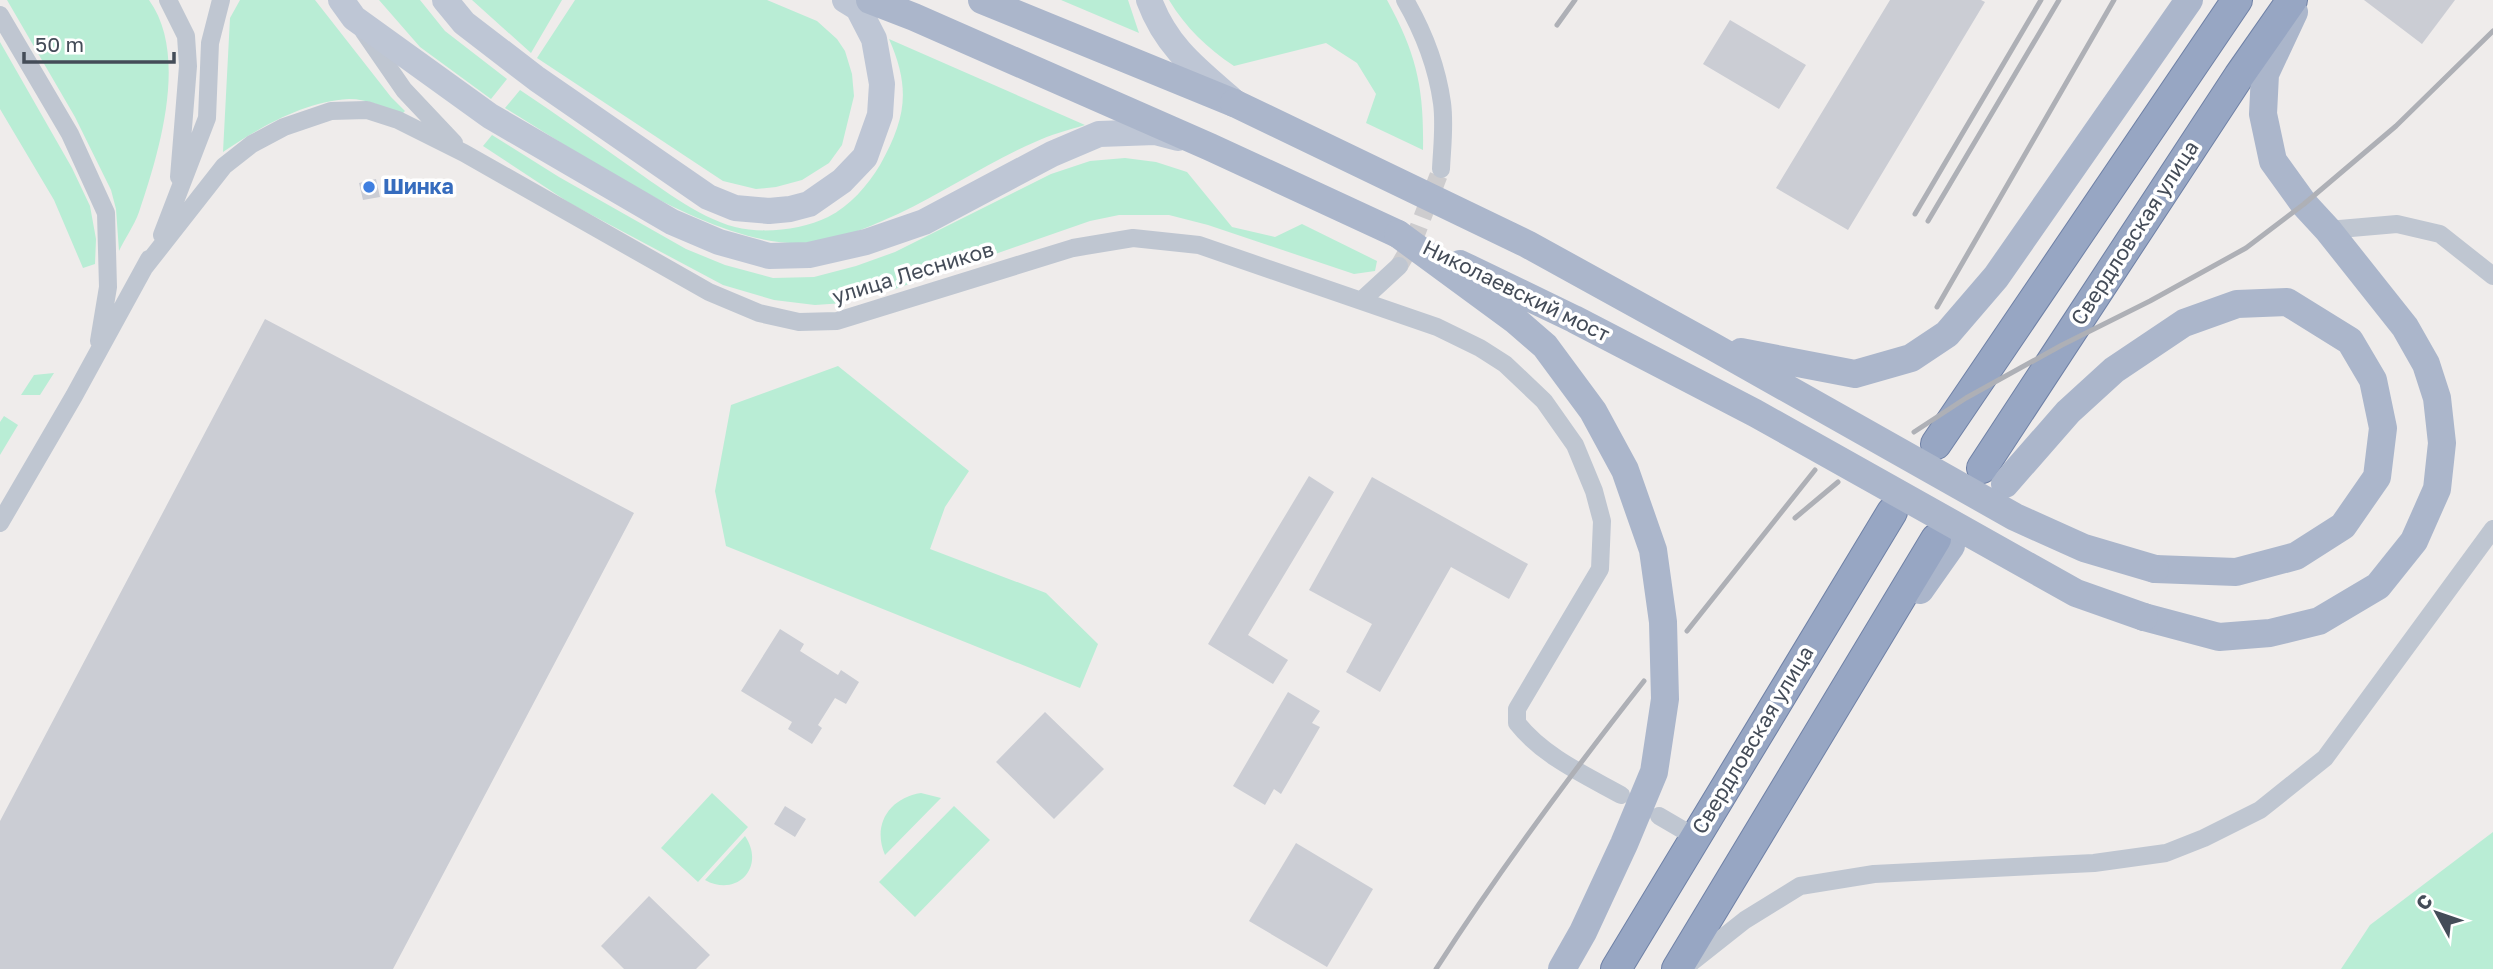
<svg xmlns="http://www.w3.org/2000/svg" width="2493" height="969" font-family="'Golos Text',sans-serif">
<style>
.green{fill:#b9edd5}
.building{fill:#cbcdd4}
.lines{fill:none;stroke-linecap:round;stroke-linejoin:round}
.minor-tunnel{stroke:#cdccce;stroke-width:18;stroke-dasharray:18 9;stroke-linecap:butt}
.trunk-casing{stroke:#6f81a6;stroke-width:32}
.minor{stroke:#bfc6d1;stroke-width:18}
.secondary{stroke:#bec6d5;stroke-width:26}
.primary{stroke:#abb6cb;stroke-width:28}
.trunk{stroke:#97a6c3;stroke-width:30}
.rail{stroke:#aeb0b6;stroke-width:5}
.primary-bridge{stroke:#abb6cb;stroke-width:28}
.shop-dot{fill:#3f7fe0;stroke:#fff;stroke-width:2.5}
.labels{text-anchor:middle;stroke-width:7;stroke-linejoin:round;paint-order:stroke}
.shop-label{font-size:21px;font-weight:bold;fill:#366cbe;stroke:#fff;text-anchor:start}
.street-label{font-size:21px;fill:#444c58;stroke:#fff}
</style>
<rect width="100%" height="100%" fill="#efeceb"/>
<path class="green" d="M7 0H149C189 55 159 153 139 212 134 226 125 238 119 251L116 209 111 190 75 117Z
M240 0H315L391 97 405 111 401 115C385 107 368 99 349 99 304 101 259 128 223 152L230 18Z
M379 0H420L445 31 507 79 491 99 420 47Z
M472 0H562L531 53Z
M575 0H767L817 21 837 39 845 51 852 74 854 96 842 145 829 163 802 180 776 187 756 189 723 181 537 58Z
M1061 0H1128L1139 33Z
M1169 0H1387C1417 55 1424 88 1423 150L1366 123 1376 94 1357 63 1326 43 1234 66C1207 48 1186 28 1169 0Z
M889 39 1085 125C1068 130 1050 135 1035 142 987 163 945 192 898 214 871 226 838 241 807 243 715 249 583 155 505 108L520 90C556 114 590 138 625 163 657 185 697 217 735 227 763 234 802 230 828 217 850 206 868 185 880 165 906 118 911 89 889 39Z
M0 42 72 168 90 206 96 239 95 264 83 268 54 200 0 109Z
M492 135 559 177 686 249 725 265 773 278 814 277 856 266 895 252 1051 174 1090 161 1125 158 1156 162 1187 172 1232 227 1275 237 1302 224 1377 261 1375 271 1354 274 1208 225 1169 215H1119L1090 221 892 290 844 303 815 305 774 300 723 285 571 204 483 146Z
M838 366 969 471 945 507 930 549 1046 593 1098 644 1080 688 726 546 715 491 731 405Z
M54 373 40 395H21L34 375Z
M4 416 18 425 0 455V422Z
M712 793 748 827 698 882 661 848Z
M921 793 941 798 885 855C872 825 889 798 921 793Z
M954 806 990 840 915 917 879 882Z
M2493 832V969H2341L2370 925Z
M745 836C766 867 737 898 705 880Z"/>
<path class="building" d="M1890 0H1981L1985 2 1848 230 1776 188Z
M2364 0H2455L2422 44Z
M1730 20 1806 65 1779 109 1703 64Z
M376 179 380 197 363 200 359 183Z
M265 319 634 513 393 969H0V821Z
M1309 476 1334 492 1248 635 1288 660 1273 684 1208 644Z
M1372 477 1528 564 1509 599 1451 567 1380 692 1346 672 1372 624 1309 590Z
M780 629 804 644 800 651 838 675 841 670 859 682 846 704 835 698 818 725 822 728 812 744 788 729 792 722 741 691Z
M1288 692 1320 711 1312 723 1320 727 1281 794 1274 789 1265 805 1233 786Z
M1045 712 1104 769 1054 819 996 762Z
M785 806 806 819 795 837 774 824Z
M1296 843 1373 889 1327 967 1249 921Z
M649 896 710 955 696 969H624L601 946Z"/>
<g class="lines">
<path class="minor-tunnel" d="M1399 266 1413 242 1441 169"/>
<g class="trunk-casing">
<path id="trunk" d="M1936 444 2237 0
M1982 468 2239 76 2292 0
M1616 969 1892 512
M1677 969 1936 539"/>
</g>
<path class="minor" d="M168 0 186 36 188 66 179 177
M1405 0C1423 31 1437 67 1442 103 1445 125 1442 147 1441 169
M0 15 70 134 106 213 108 287 99 341
M364 32 404 90 454 143
M2328 230 2397 224 2440 234 2493 276
M162 235 207 118 210 43 221 0
M144 268 224 166 252 144 284 127 331 111 367 110 398 120 464 153 709 292 759 313 799 322 837 321 1073 248 1133 238 1199 245 1437 327 1480 348 1505 364 1544 401 1575 445 1594 491 1602 521 1600 569 1517 709V723C1543 756 1585 775 1621 795
M1362 300 1399 266
M0 523 74 396 149 259
M1659 816 1695 837
M1688 965 1745 920 1800 886 1874 874 2094 863 2166 853 2204 838 2260 810 2325 758 2493 529"/>
<path class="secondary" d="M341 0 354 18 490 116 672 222 719 242 769 256 809 255 866 242 924 222 1052 154 1099 134 1155 132 1178 138
M445 0 464 23 537 79 708 197 735 208 769 211 790 209 809 204 842 181 865 157 880 115 882 84 874 39 858 8 845 0
M1149 0C1166 46 1195 68 1231 99"/>
<path class="primary" d="M870 0 914 17 1210 147 1398 234
M982 0 1234 103
M2005 484 2068 412 2114 370 2184 323 2237 304 2287 302 2350 341 2373 380 2383 428 2377 477 2343 526 2296 556 2236 572 2155 569
M1920 590 1951 546
M2144 617 2219 637 2270 633 2319 621 2378 586 2414 541 2437 489 2442 443 2437 398 2426 364 2405 327 2328 230 2304 204 2273 161 2263 114 2265 74 2294 12"/>
<use href="#trunk" class="trunk"/>
<path class="rail" d="M1557 25 1575 0
M1915 214 2041 0
M1928 221 2059 0
M1937 307 2114 0
M1914 432 1966 398 2062 345 2150 301 2246 248 2304 204 2396 126 2493 31
M1795 518 1838 482
M1687 631 1815 470
M1436 969C1501 868 1570 775 1644 681"/>
<path class="primary-bridge" d="M1234 103 1527 244 1712 346 2015 517 2084 548 2155 569
M1398 234 1515 320 1545 346 1593 411 1625 470 1653 550 1663 622 1665 699 1654 772 1624 844 1583 932 1562 969
M1460 264 1574 319 1755 413 2076 593 2144 617
M1741 352 1855 374 1911 358 1947 334 1996 277 2189 0"/>
</g>
<circle class="shop-dot" cx="369" cy="187" r="7"/>
<g class="labels">
<g class="shop-label">
<text x="383" y="194">Шинка</text>
</g>
<g class="street-label">
<text transform="translate(2135 233) rotate(-57)" y="7">Свердловская улица</text>
<text transform="translate(913 273) rotate(-17)" y="7">улица Лесников</text>
<text transform="translate(1516 291) rotate(26)" y="7">Николаевский мост</text>
<text transform="translate(1753 740) rotate(-59)" y="7">Свердловская улица</text>
</g>
</g>
<g transform="translate(2437 913) rotate(310)" stroke="#ffffff" stroke-width="5" paint-order="stroke">
<path d="M0-5L12 26L0 18L-12 26Z" fill="#444c58"/>
<text y="-10" font-size="19" font-weight="bold" text-anchor="middle" fill="#444c58">С</text>
</g>
<path d="M24 52v10h150v-10" fill="none" stroke="#444c58" stroke-width="3.5"/>
<text x="35" y="52" font-size="21" fill="#444c58" stroke="#ffffff" stroke-width="5" paint-order="stroke">50 m</text>
</svg>
